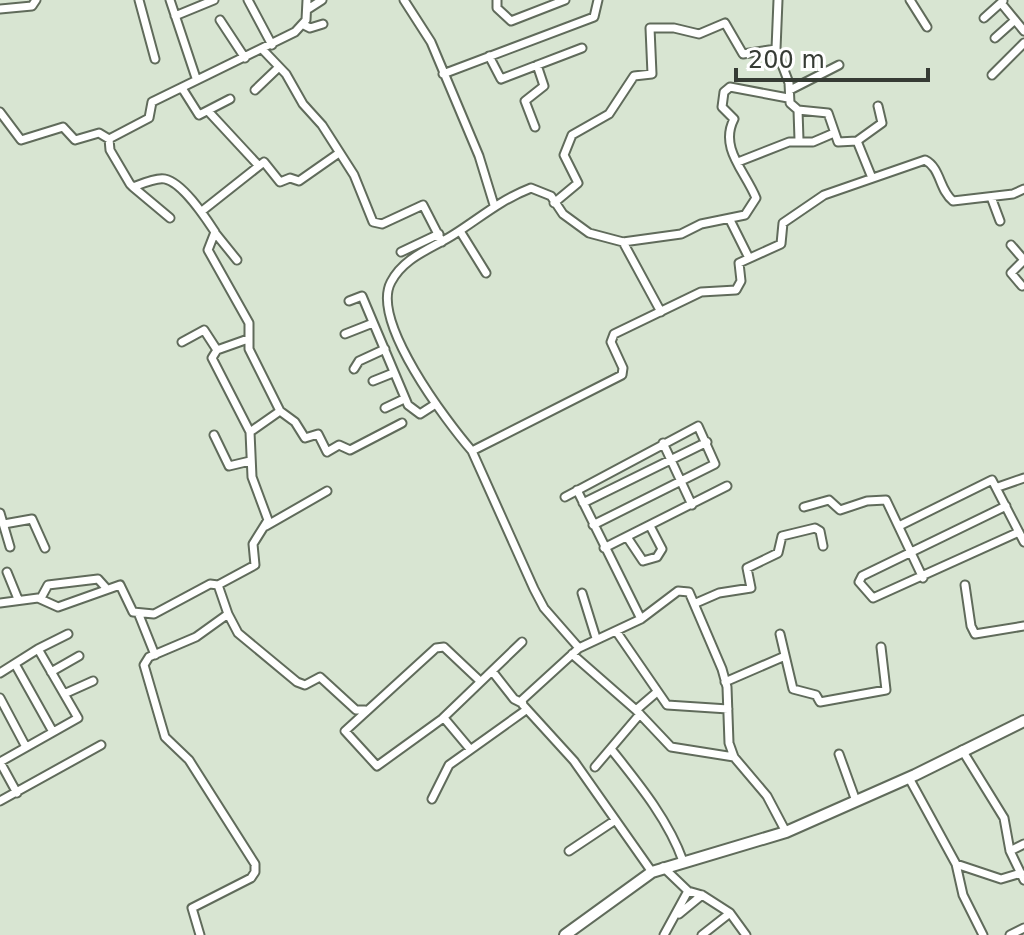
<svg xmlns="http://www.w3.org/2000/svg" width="1024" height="935" font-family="'DejaVu Sans',sans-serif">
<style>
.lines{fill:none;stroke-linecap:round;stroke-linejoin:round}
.street-casing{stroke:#606b5b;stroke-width:11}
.secondary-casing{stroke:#606b5b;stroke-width:14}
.street{stroke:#fff;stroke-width:7}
.secondary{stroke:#fff;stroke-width:10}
</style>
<rect width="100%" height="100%" fill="#d8e5d2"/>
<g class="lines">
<g class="street-casing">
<path id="street" d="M139 0 155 59
M170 0 196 78
M248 0 272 45
M404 0 431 42 479 156 494 205
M497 0V8L511 21 565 0
M778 0 776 49 789 83 790 103 798 110 828 113 838 142 857 141 872 178
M910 0 927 27
M1001 3 1024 31
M0 9 32 6 36 0
M308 9 322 0
M175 16 214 0
M984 18 1003 1
M220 20 245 58
M304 25 310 28 323 24
M995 38 1015 20
M263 50 286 74 303 104 322 125 354 175 373 222 382 224 423 205 442 242
M489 56 501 79 582 48
M443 74 594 17 598 0
M992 75 1024 43
M182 88 199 115 230 99
M255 90 279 67
M790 90 839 65
M798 110 799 140
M208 111 259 166
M0 112 21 140 63 127 75 140 99 133 109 139
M535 127 525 101 544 86 537 65
M109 139 110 150 130 184 133 187C141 184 157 177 165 179 183 183 205 217 215 232L208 250 249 323V349L280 411 250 432 252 477 268 520 253 544 255 565 218 585 228 614 196 637 149 657 144 665 165 737 189 760 255 864V872L251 878 192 908 200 935
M109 139 149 118 152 102 295 32 306 20 307 0
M857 141 882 123 878 106
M738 162 789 142H813L834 133
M133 187 170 218
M991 197 1000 221
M554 203 578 183 564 155 572 135 609 114 634 76 652 74 650 28H674L699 34 725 23 743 54 776 49
M202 211 264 162 280 182 290 178 299 181 339 153
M730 220 749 258
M460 231 486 273
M216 234 237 260
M623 242 661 312
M1011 245 1024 260
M401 252 439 234
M1022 286 1011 273 1024 260
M349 301 362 296 408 405 420 414 434 405
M345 334 373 323
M182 342 204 330 217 350 248 339
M217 350 212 358 250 432
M354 369 359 361 385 349
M373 381 393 373
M385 408 404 399
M280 411 295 422 305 438 318 434 327 452 339 445 350 450 402 423
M214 435 229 466 250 461
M663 443 692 505
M472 451C447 422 370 321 391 282 404 257 431 249 453 235 480 218 500 200 531 188L551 196 563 214 589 233 623 242 681 234 701 224 745 215 756 198C745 171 719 148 734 119L722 107 724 92 730 87 788 98
M998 487 1024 478
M577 490 641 619
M565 497 698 426 715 464 593 525
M583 503 707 442
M1006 506 862 576 859 582 873 598 1019 532
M804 507 829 500 840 510 867 501 886 500 923 578
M0 513 10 547
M4 524 32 519 45 548
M266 526 327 491
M899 526 992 480 1024 542
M627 537 643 561 657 557 662 549 650 526
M604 548 727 486
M7 572 18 599
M965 585 971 626 975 634 1024 626
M582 593 596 638
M41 598 48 585 98 579 107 589
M0 603 38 598 58 607 120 585 133 612 154 614 210 584 218 585
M696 603 719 593 751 588 747 568 778 553 782 536 815 528 820 531 823 546
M228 614 238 633 297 682 305 685 320 677 356 710H365
M139 615 155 655
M616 631 667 705 728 709
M780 634 793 689 816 695 820 702 886 690 881 647
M579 648 522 700 523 705 574 761 652 872
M38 649 68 634
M572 654 636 710 671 747 734 757
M15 664 53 732
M492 671 514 699 522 703
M51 672 79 656
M0 673 38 649 78 718 0 762
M480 681 444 647 436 648 345 731 377 766 442 719 522 642
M725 682 785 656
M64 694 93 681
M0 698 26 747
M636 710 657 692
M444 718 470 749
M611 749C638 783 668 819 683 861
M962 750 1004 818 1010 851 1024 880
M839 754 856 801
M0 762 17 793
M595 767 640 714
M909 778 956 864 963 895 983 935
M432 799 449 765 526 710
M0 801 101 745
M786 832 767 796 734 757 729 743 727 687 722 669 689 592 678 591 641 619 579 648 544 608 534 589 472 451 622 375 623 368 611 342 614 334 701 292 736 290 741 281 739 263 781 244 783 223 824 195 925 160C941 168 939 190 953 201L1013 194 1024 189
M569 851 614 821
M1010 851 1024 844
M956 864 1001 879 1021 873
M663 867 688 891 702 895 730 913 746 935
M679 914 702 895
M664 935 688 891
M702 935 730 913
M1010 935 1024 928"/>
</g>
<g class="secondary-casing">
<path id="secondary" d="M565 935 652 872 786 832 915 775 1024 721"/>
</g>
<use href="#street" class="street"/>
<use href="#secondary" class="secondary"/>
</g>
<path d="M736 68v12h192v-12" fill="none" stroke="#363b34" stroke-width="4"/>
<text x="748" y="68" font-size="24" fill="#363b34" stroke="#ffffff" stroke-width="6" paint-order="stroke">200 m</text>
</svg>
